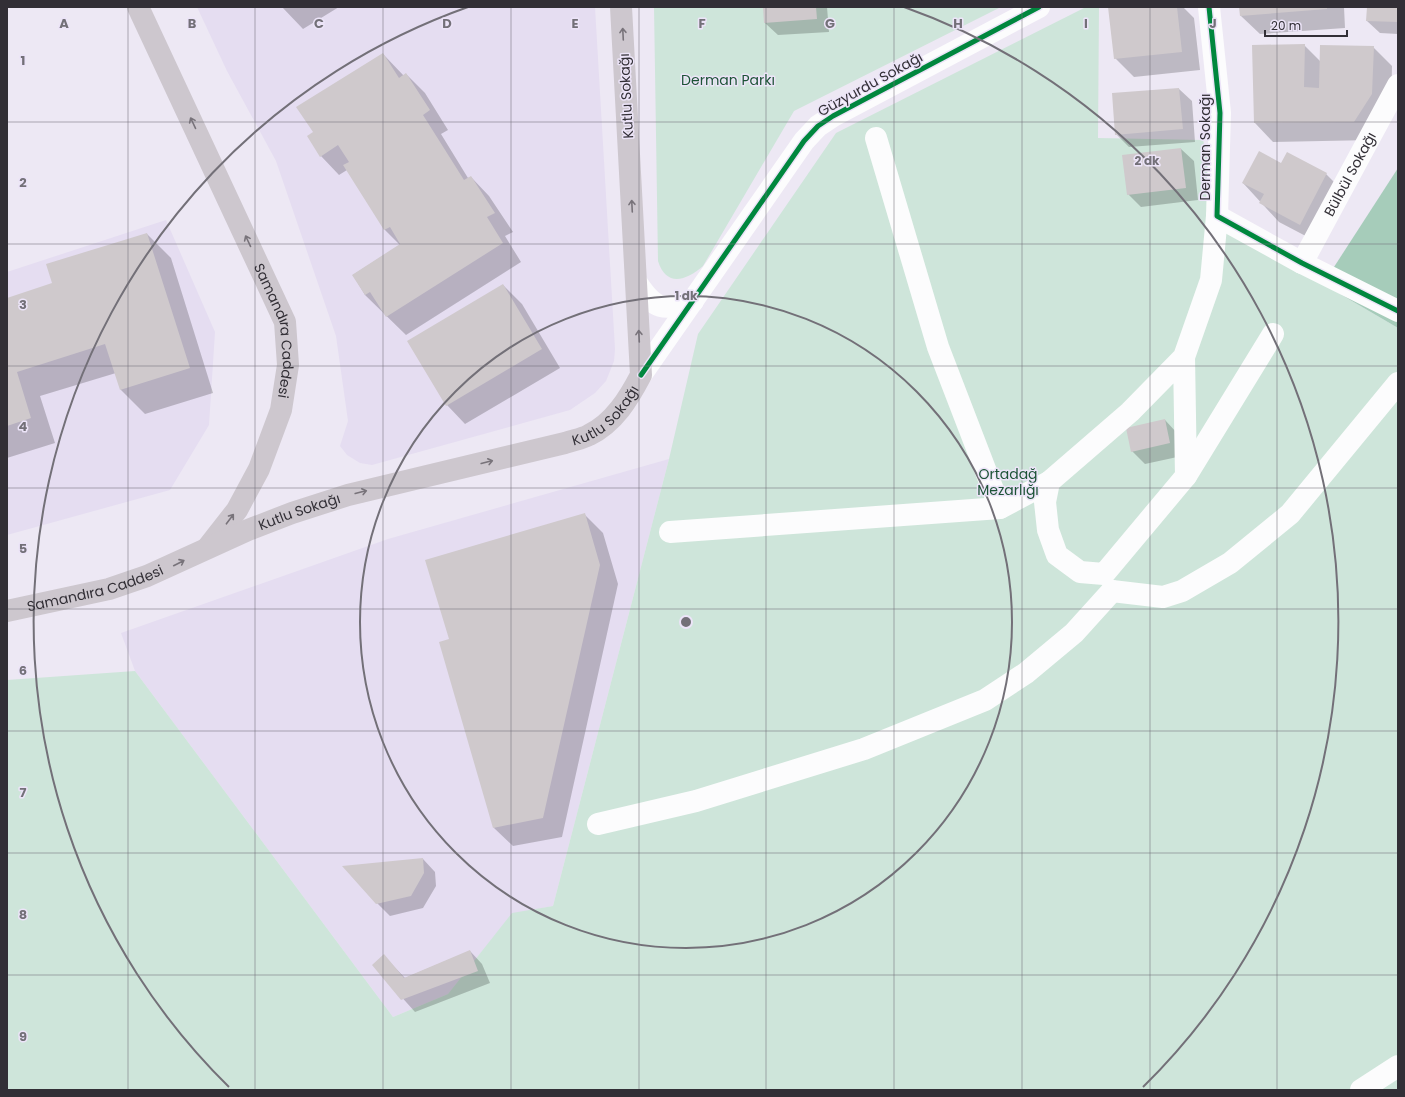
<svg xmlns="http://www.w3.org/2000/svg" width="1405" height="1097" font-family="Poppins,sans-serif">
<style>
.built{fill:#e5ddf1}
.green{fill:#cee5da}
.forest{fill:#a6ccba}
.shadow{fill:#0003}
.building{fill:#cfc9cc}
.lines{fill:none;stroke-linecap:round;stroke-linejoin:round}
.minor{stroke:#fcfcfd;stroke-width:22}
.major{stroke:#cdc7ce;stroke-width:22}
.cycleway-casing{stroke:#ece4f8;stroke-width:8}
.cycleway{stroke:#00873e;stroke-width:5}
.oneway{stroke:#78737a}
.grid{fill:none;stroke:#737078;stroke-width:1;stroke-opacity:0.55}
.ring{fill:none;stroke:#737078;stroke-width:2}
.labels{text-anchor:middle;stroke-width:3;stroke-linejoin:round;paint-order:stroke}
.park-label{font-size:14px;fill:#1c5336;stroke:#ece4f8}
.street-label{font-size:14px;fill:#322f36;stroke:#ece4f8}
.grid-label{font-size:13px;text-anchor:middle;font-weight:bold;fill:#737078;stroke:#ece4f8;stroke-width:3;stroke-linejoin:round;paint-order:stroke}
.centre{fill:#737078;stroke:#ece4f8;stroke-width:2}
.ring-label{font-size:12px;text-anchor:middle;font-weight:bold;fill:#737078;stroke:#ece4f8;stroke-width:3;stroke-linejoin:round;paint-order:stroke}
</style>
<rect width="100%" height="100%" fill="#ede8f4"/>
<path class="built" d="M197 7H595L615 349 614 361 606 381 595 393 570 410 372 465 360 463 347 455 340 446 348 421 336 336 276 161 227 71Z
M166 220 215 332 209 425 170 490 7 535V272Z
M669 459 553 906 512 914 448 994 393 1017 135 671 121 633 388 539Z"/>
<path class="green" d="M654 7H1001L794 111 703 266C686 281 666 287 658 261Z
M1086 7H1099L1098 138 1203 140 1226 227 1398 328V1090H7V680L135 671 393 1017 448 994 512 913 553 906 669 459 698 334 836 133Z"/>
<path class="forest" d="M1398 168V328L1323 284Z"/>
<path class="shadow" d="M282 7H339L303 29Z
M764 7H827L829 32 778 35 765 23Z
M1109 7H1183L1194 18 1200 70 1134 77 1115 58Z
M1240 7H1344L1345 28 1260 34 1241 16Z
M1368 7H1398V34L1380 33 1367 21Z
M1304 45 1320 61 1373 47 1392 66 1391 113 1373 140 1273 142 1255 123Z
M383 54 404 76 406 74 425 93 448 130 441 134 468 178 471 177 489 196 513 232 505 236 521 262 406 335 365 295 353 275 400 245 385 230 347 170 339 175 321 156 314 133Z
M1179 89 1192 101 1195 142 1129 147 1116 134Z
M1181 149 1194 161 1198 200 1141 207 1128 194Z
M1282 164 1326 174 1345 193 1319 243 1279 222 1243 183Z
M147 234 171 258 213 393 145 414 121 390 116 373 40 396 55 443 7 458V299L53 284Z
M503 285 522 304 560 368 465 424 447 405Z
M1165 420 1177 433 1182 456 1145 464 1132 451Z
M584 514 603 533 618 584 562 837 513 846 494 828Z
M423 859 435 872 436 886 423 908 390 916 377 903Z
M470 951 482 964 490 983 415 1012 373 965 384 956 405 978Z"/>
<path class="building" d="M763 7H816L817 19 764 23Z
M1108 7H1177L1182 52 1114 59Z
M1239 7H1327V9L1240 16Z
M1367 7H1398V22L1366 21Z
M1305 44 1304 87 1319 88 1320 45 1374 46 1372 94 1354 122 1254 123 1252 45Z
M383 53 399 78 406 73 430 110 423 115 464 180 471 176 495 213 487 217 503 243 386 317 370 292 365 295 352 275 400 244 390 227 384 230 343 165 349 162 338 145 320 157 307 136 313 132 296 107Z
M1179 88 1183 129 1115 135 1112 93Z
M1181 148 1186 188 1127 195 1122 155Z
M1259 151 1281 163 1287 152 1327 173 1300 225 1259 203 1264 194 1242 183Z
M147 233 190 368 120 390 105 344 17 372 31 418 7 426V298L52 283 46 264Z
M503 284 542 349 446 406 407 341Z
M1165 419 1170 443 1131 452 1126 428Z
M585 513 600 565 543 818 493 828 439 642 449 639 425 560Z
M423 858 424 873 411 896 376 904 342 866Z
M470 950 478 971 401 1000 372 965 384 954 404 978Z"/>
<g class="lines">
<g class="minor">
<path d="M876 138 938 347 1000 508"/>
<path d="M1217 216 1302 263 1398 311"/>
<path id="s1" d="M1302 263 1398 85"/>
<path d="M637 283C655 310 663 311 693 301"/>
<path d="M1184 357 1186 476 1104 574 1080 572 1057 555 1048 530 1045 502 1049 482 1130 412 1184 357 1211 280 1217 216 1220 113 1209 7"/>
<path d="M641 375 804 141 818 126 833 116 1039 7"/>
<path d="M1186 476 1273 334"/>
<path d="M670 532 1000 508 1049 482"/>
<path d="M1112 591 1163 597 1182 591 1230 563 1290 514 1398 383"/>
<path d="M598 824 696 801 864 749 985 700 1026 673 1074 633 1112 591"/>
<path d="M1361 1090 1398 1066"/>
</g>
<g class="major">
<path id="s2" d="M138 7 285 322 288 365 281 410 259 469 237 510 208 547"/>
<path id="s3" d="M7 611 109 589 147 576 248 530 292 513 348 495 565 443C573 440 582 439 589 435 614 423 629 398 641 375L621 7"/>
</g>
<g class="cycleway-casing">
<path id="cycleway" d="M1209 7 1220 113 1217 216 1302 263 1398 311
M641 375 804 141 818 126 833 116 1039 7"/>
</g>
<use href="#cycleway" class="cycleway"/>
</g>
<defs><path id="oneway-shaft" d="M-6 0H5M1.5-3L5.5 0L1.5 3" fill="none" stroke-width="1.6" stroke-linecap="round" stroke-linejoin="round"/></defs>
<g class="oneway">
<use href="#oneway-shaft" transform="translate(623 34) rotate(-93)"/>
<use href="#oneway-shaft" transform="translate(193 123) rotate(-115)"/>
<use href="#oneway-shaft" transform="translate(632 206) rotate(-93)"/>
<use href="#oneway-shaft" transform="translate(248 241) rotate(-115)"/>
<use href="#oneway-shaft" transform="translate(639 336) rotate(-93)"/>
<use href="#oneway-shaft" transform="translate(487 462) rotate(-14)"/>
<use href="#oneway-shaft" transform="translate(361 492) rotate(-14)"/>
<use href="#oneway-shaft" transform="translate(230 519) rotate(-53)"/>
<use href="#oneway-shaft" transform="translate(179 563) rotate(-27)"/>
</g>
<path class="grid" d="M128 7V1090M255 7V1090M383 7V1090M511 7V1090M639 7V1090M766 7V1090M894 7V1090M1022 7V1090M1150 7V1090M1277 7V1090M7 122H1398M7 244H1398M7 366H1398M7 488H1398M7 609H1398M7 731H1398M7 853H1398M7 975H1398"/>
<g class="ring">
<circle cx="686" cy="622" r="326"/>
<path d="M229 1087A652 652 0 0 1 468 7M904 7A652 652 0 0 1 1143 1087"/>
</g>
<g class="labels">
<g class="park-label">
<text x="728" y="85">Derman Parkı</text>
<text x="1008" y="479">Ortadağ<tspan x="1008" dy="16">Mezarlığı</tspan></text>
</g>
<g class="street-label">
<text transform="translate(870 84) rotate(-29)" y="5">Güzyurdu Sokağı</text>
<text transform="translate(626 96) rotate(-93)" y="5">Kutlu Sokağı</text>
<text transform="translate(1205 147) rotate(-90)" y="5">Derman Sokağı</text>
<text dy="5" stroke="none"><textPath href="#s1" startOffset="101">Bülbül Sokağı</textPath></text>
<text dy="5" stroke="none"><textPath href="#s2" startOffset="354">Samandıra Caddesi</textPath></text>
<text dy="5" stroke="none"><textPath href="#s3" startOffset="635">Kutlu Sokağı</textPath></text>
<text dy="5" stroke="none"><textPath href="#s3" startOffset="310">Kutlu Sokağı</textPath></text>
<text dy="5" stroke="none"><textPath href="#s3" startOffset="91">Samandıra Caddesi</textPath></text>
</g>
</g>
<g class="grid-label">
<text x="64" y="28">A</text>
<text x="192" y="28">B</text>
<text x="319" y="28">C</text>
<text x="447" y="28">D</text>
<text x="575" y="28">E</text>
<text x="702" y="28">F</text>
<text x="830" y="28">G</text>
<text x="958" y="28">H</text>
<text x="1086" y="28">I</text>
<text x="1213" y="28">J</text>
<text x="23" y="65">1</text>
<text x="23" y="187">2</text>
<text x="23" y="309">3</text>
<text x="23" y="431">4</text>
<text x="23" y="553">5</text>
<text x="23" y="675">6</text>
<text x="23" y="797">7</text>
<text x="23" y="919">8</text>
<text x="23" y="1041">9</text>
</g>
<circle cx="686" cy="622" r="6" class="centre"/>
<g class="ring-label">
<text x="1147" y="165">2 dk</text>
<text x="686" y="300">1 dk</text>
</g>
<rect width="1405" height="1097" fill="none" stroke="#322f36" stroke-width="16"/>
<path d="M1265 30v6h82v-6" fill="none" stroke="#322f36" stroke-width="2"/>
<text x="1271" y="30" font-size="12" fill="#322f36" stroke="#ece4f8" stroke-width="3" paint-order="stroke">20 m</text>
</svg>
